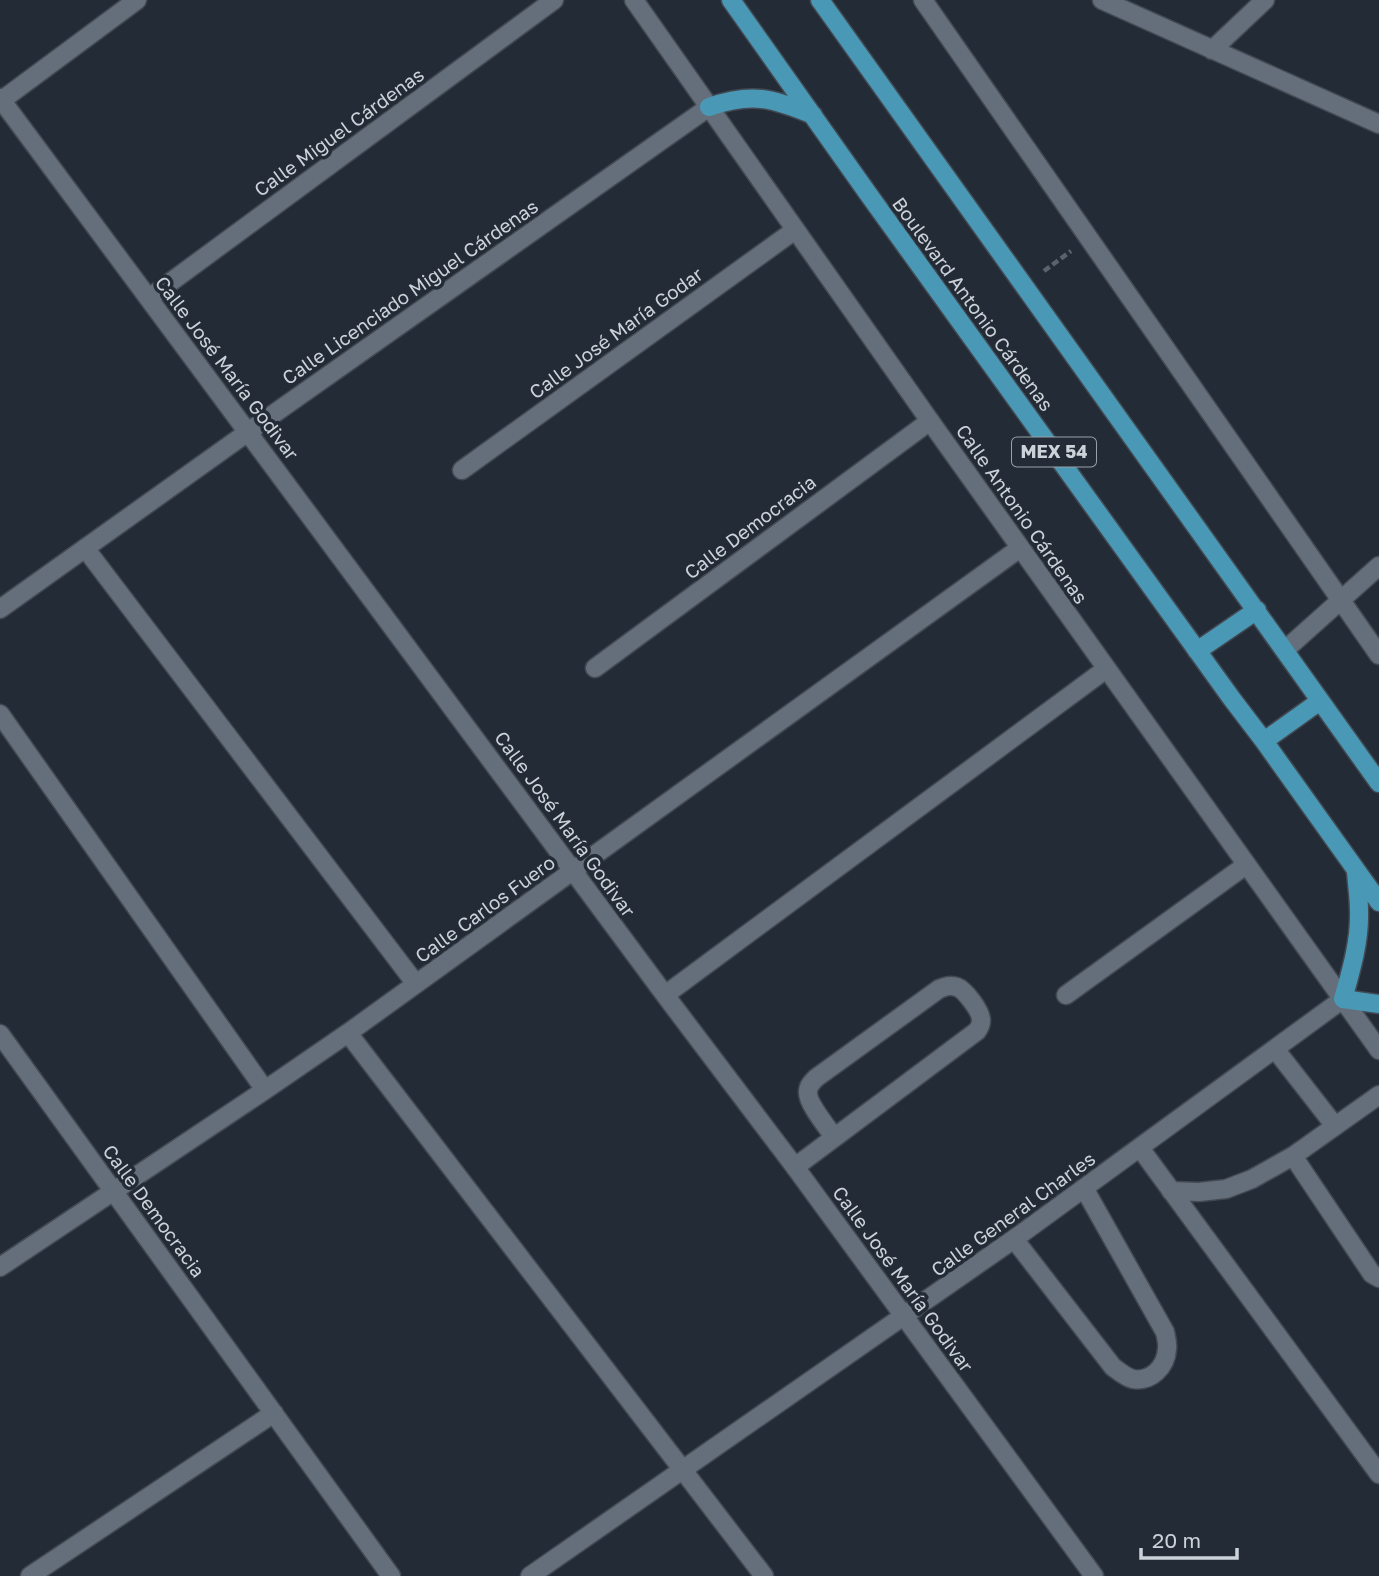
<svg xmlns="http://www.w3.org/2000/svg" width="1379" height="1576" font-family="'Golos Text',sans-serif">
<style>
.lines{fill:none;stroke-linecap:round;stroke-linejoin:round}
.lane-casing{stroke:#424952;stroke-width:21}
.street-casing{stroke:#424952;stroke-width:21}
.secondary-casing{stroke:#424952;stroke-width:21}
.primary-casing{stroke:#424952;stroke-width:21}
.path{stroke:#5a626b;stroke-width:4.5;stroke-dasharray:7 3.5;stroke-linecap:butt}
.lane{stroke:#656f7b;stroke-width:18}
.street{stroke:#656f7b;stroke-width:18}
.secondary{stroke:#656f7b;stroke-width:18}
.primary{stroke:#4998b6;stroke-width:18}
.labels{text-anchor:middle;stroke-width:7;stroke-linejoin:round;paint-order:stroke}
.shield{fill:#232c36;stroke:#99a0a8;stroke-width:2}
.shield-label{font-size:18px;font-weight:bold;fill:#ccd2d9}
.street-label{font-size:19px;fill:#ccd2d9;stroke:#232c36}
</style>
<rect width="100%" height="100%" fill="#232c36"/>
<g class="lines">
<g class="lane-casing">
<path id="lane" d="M1275 1049 1335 1126
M1293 1156 1372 1274 1379 1278
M795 1167 977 1031C980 1026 981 1026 981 1020 981 1011 965 990 957 987 950 985 946 986 939 989L816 1078C812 1082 808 1086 808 1092 807 1103 828 1128 834 1137
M1171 1191 1199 1192 1226 1189 1252 1179 1293 1156 1379 1095
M1014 1239 1113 1367C1119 1371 1125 1377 1133 1379 1151 1382 1166 1367 1167 1349 1168 1344 1166 1337 1165 1332L1084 1188"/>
</g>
<g class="street-casing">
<path id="street" d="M1102 0 1379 124
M1212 50 1265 0
M0 98 665 995 795 1167 1094 1576
M2 100 137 0
M149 298 554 0
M462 470 795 230
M85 548 416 984
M0 609 248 432 709 107
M1285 650 1379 566
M595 668 930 421
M0 714 265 1090
M665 995 1106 669
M1066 995 1246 865
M348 1033 764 1576
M0 1034 391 1576
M1140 1148 1379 1474
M0 1267 265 1090 348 1033 1020 548
M30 1576 274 1413
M530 1576 1014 1239 1343 999"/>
</g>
<g class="secondary-casing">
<path id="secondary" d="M634 0 930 421 1379 1050
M923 0 1379 655"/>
</g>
<g class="primary-casing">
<path id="primary" d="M731 0 869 195 1232 699 1264 741 1379 902
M820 0 1379 783
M709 107C752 92 772 98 813 115
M1197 651 1257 610
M1264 741 1320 701
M1356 872C1357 885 1359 898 1359 911 1360 941 1351 971 1343 999L1379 1004"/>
</g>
<path class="path" d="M1044 271 1071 251"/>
<use href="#lane" class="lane"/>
<use href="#street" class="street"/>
<use href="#secondary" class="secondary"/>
<use href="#primary" class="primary"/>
</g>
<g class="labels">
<rect class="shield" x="1012" y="437.5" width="84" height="29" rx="5"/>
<g class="shield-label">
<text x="1054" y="458">MEX 54</text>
</g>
<g class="street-label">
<text transform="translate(339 132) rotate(-36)" y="7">Calle Miguel Cárdenas</text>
<text transform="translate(410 292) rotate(-35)" y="7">Calle Licenciado Miguel Cárdenas</text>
<text transform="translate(973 304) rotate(54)" y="7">Boulevard Antonio Cárdenas</text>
<text transform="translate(616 333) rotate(-36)" y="7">Calle José María Godar</text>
<text transform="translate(227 368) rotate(53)" y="7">Calle José María Godivar</text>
<text transform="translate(1022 514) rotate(55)" y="7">Calle Antonio Cárdenas</text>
<text transform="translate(750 527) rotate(-37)" y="7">Calle Democracia</text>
<text transform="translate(565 824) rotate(54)" y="7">Calle José María Godivar</text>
<text transform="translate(485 909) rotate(-36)" y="7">Calle Carlos Fuero</text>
<text transform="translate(154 1211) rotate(54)" y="7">Calle Democracia</text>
<text transform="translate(1013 1214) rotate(-36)" y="7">Calle General Charles</text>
<text transform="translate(903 1279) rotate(54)" y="7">Calle José María Godivar</text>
</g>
</g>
<path d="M1141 1548v10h96v-10" fill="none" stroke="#ccd2d9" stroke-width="3.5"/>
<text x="1152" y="1548" font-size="21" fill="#ccd2d9" stroke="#232c36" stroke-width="5" paint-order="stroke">20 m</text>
</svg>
